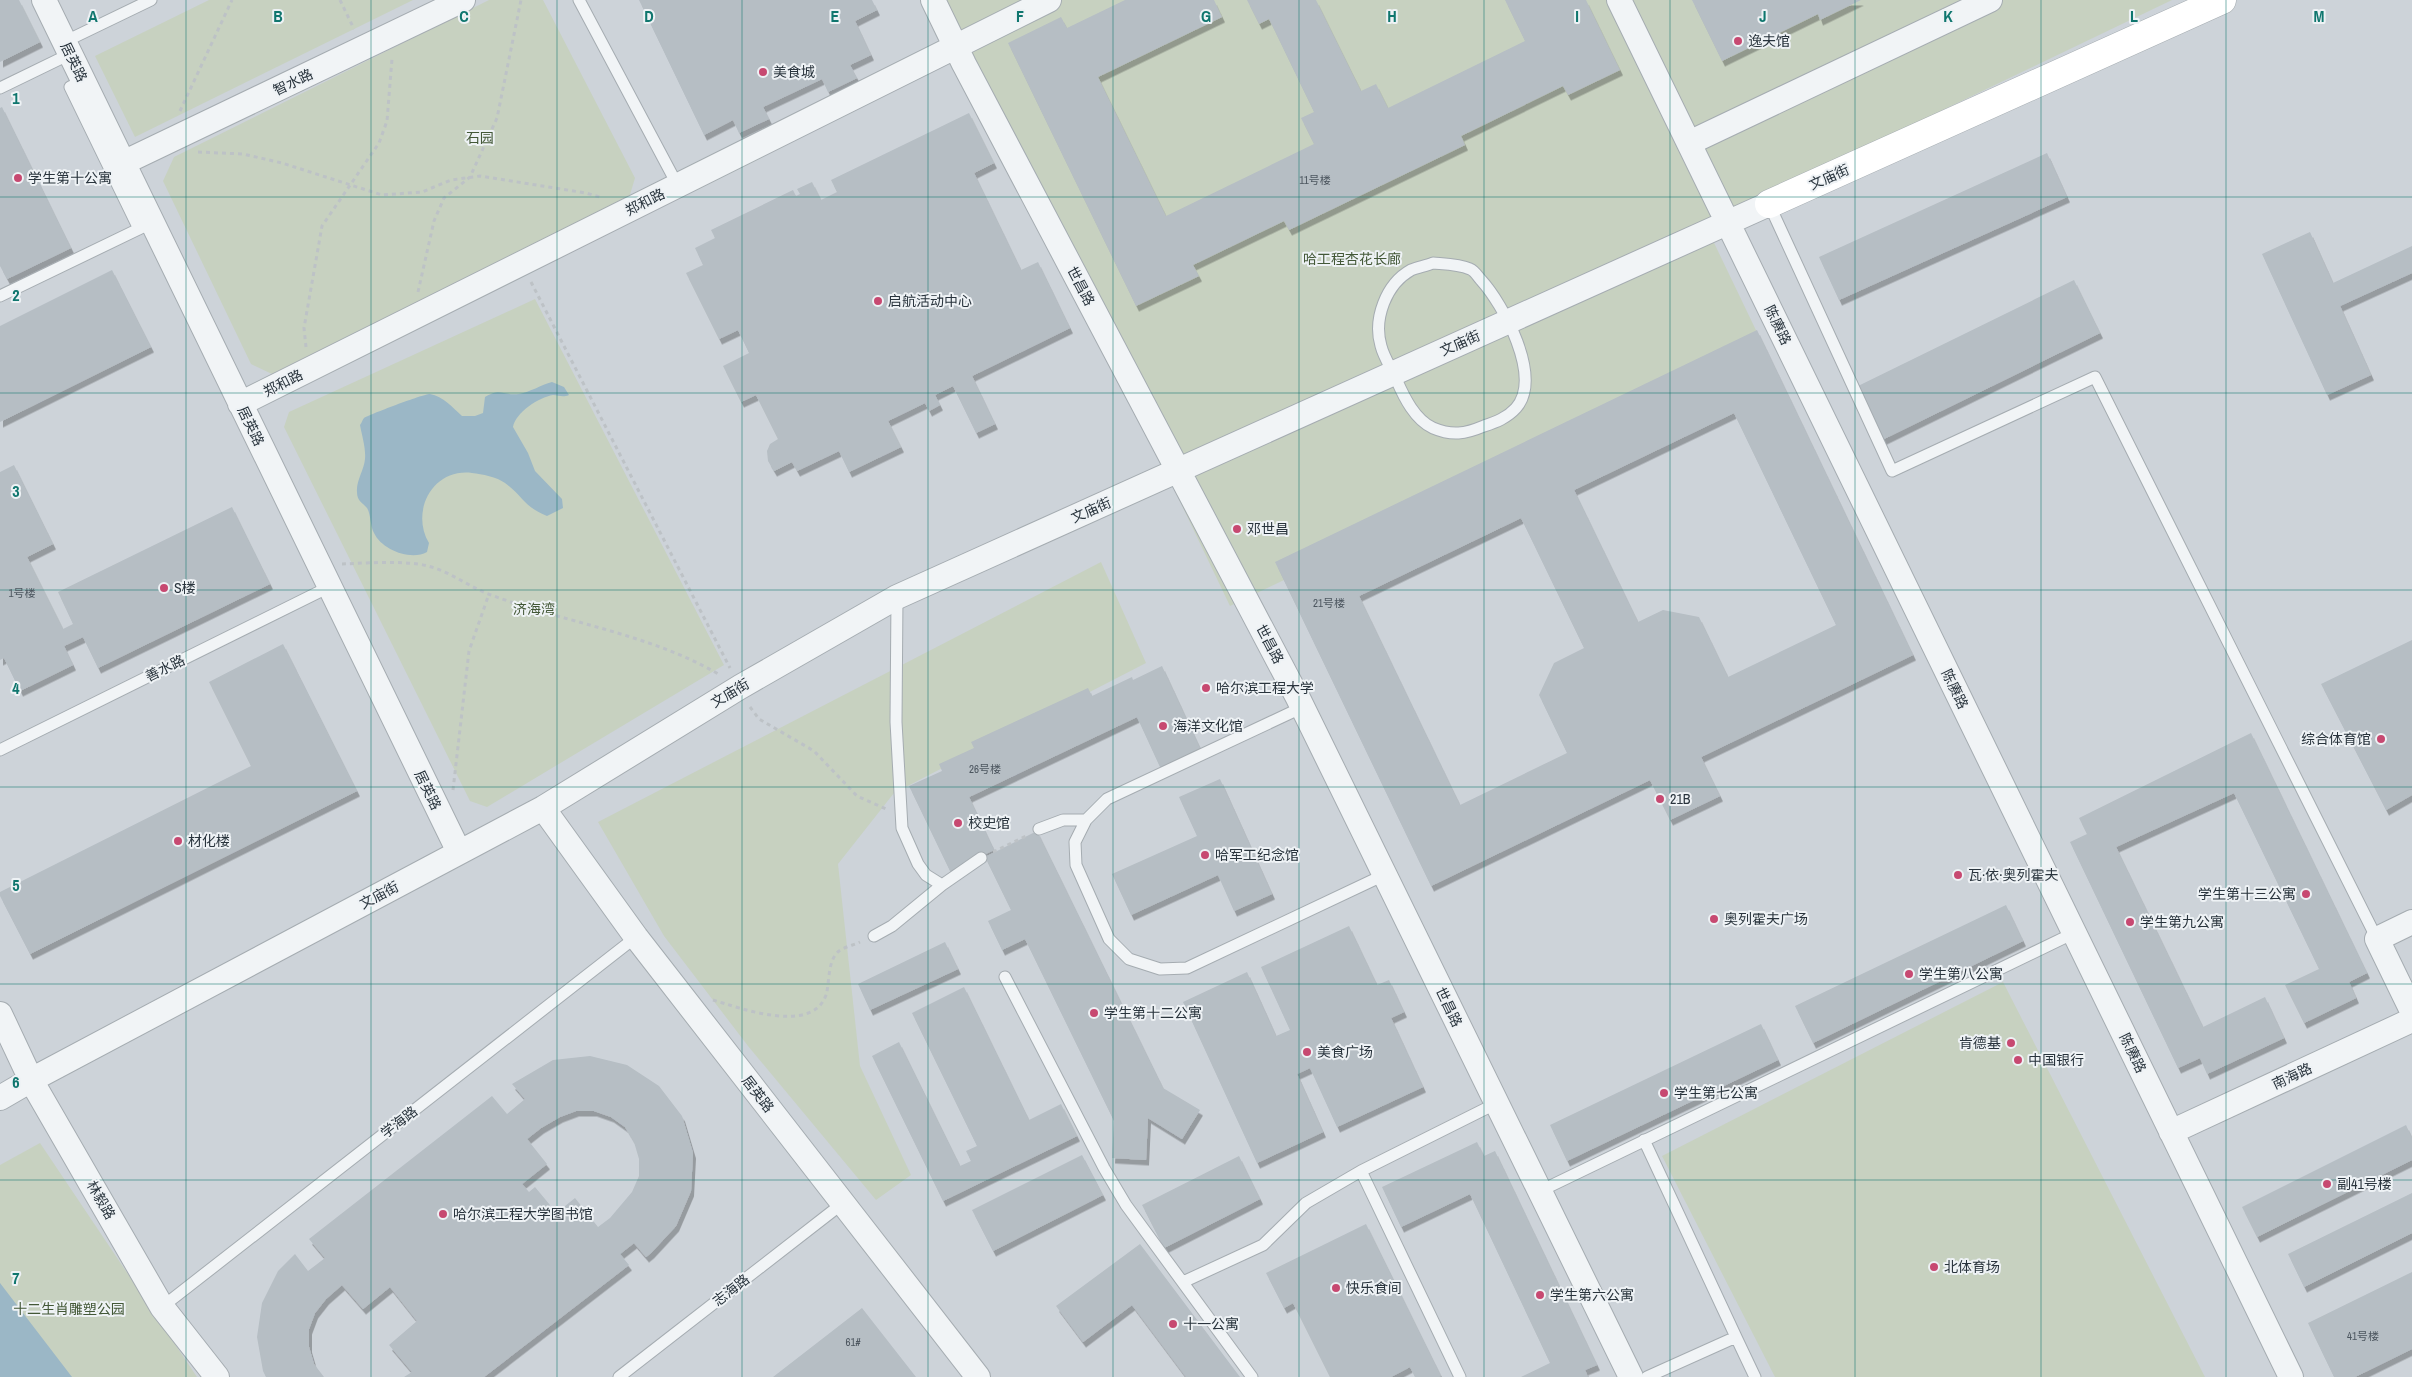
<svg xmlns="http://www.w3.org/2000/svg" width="2412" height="1377" font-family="'Archivo Narrow','Noto Sans SC',sans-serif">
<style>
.built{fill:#cdd3d9}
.green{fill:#c7d1c0}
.water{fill:#9bb7c6}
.building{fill:#b6bec4;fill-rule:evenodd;filter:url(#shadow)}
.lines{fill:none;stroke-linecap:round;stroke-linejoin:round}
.service-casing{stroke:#a5acb1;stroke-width:13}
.minor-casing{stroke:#a5acb1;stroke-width:26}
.secondary-casing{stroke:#a5acb1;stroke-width:29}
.path{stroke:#bdc2c6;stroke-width:3;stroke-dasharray:4 4;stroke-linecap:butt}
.service{stroke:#f1f4f6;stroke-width:11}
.minor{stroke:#f1f4f6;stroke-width:24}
.secondary{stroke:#fff;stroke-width:28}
.grid{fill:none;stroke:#0f766e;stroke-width:1;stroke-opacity:0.55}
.poi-dot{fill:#c74971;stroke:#eef2f5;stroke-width:2}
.labels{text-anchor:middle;stroke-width:4;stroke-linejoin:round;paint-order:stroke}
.number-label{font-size:11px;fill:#4c565f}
.poi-label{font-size:14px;fill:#29343d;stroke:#eef2f5;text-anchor:start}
.street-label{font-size:14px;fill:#29343d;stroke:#eef2f5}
.park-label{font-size:14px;fill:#435837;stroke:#eef2f5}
.grid-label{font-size:16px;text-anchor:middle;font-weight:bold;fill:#0f766e;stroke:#eef2f5;stroke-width:4;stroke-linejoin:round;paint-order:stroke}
</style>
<defs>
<filter id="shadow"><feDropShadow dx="3" dy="5.5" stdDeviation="0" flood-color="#0004"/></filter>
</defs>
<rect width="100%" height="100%" fill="#dfe4e7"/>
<path class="built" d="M0 0H2412V1377H0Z"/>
<path class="green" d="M209 0H413L135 137 95 56Z
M489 0H543L635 178 629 198 272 374 251 364 163 181 174 157Z
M940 0H2172L1705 224 1765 349 1230 606Z
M535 299 724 665 487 807 470 801 284 427 289 412Z
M1101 562 1146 663 894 793 838 864 860 1066 911 1175 876 1200 748 1046 664 936 598 822Z
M2003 982 2205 1377H1775L1662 1156Z
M40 1143 197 1377H0V1165Z"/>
<path class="water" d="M552 382 564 387 569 395C562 398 559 395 553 395 539 397 515 413 513 427L528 453 535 471 562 499 563 508 547 516C524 507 523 496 505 483 497 477 482 474 472 473 433 468 410 511 429 543L427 552C411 561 382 550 374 533 370 526 371 514 367 508 362 502 357 501 357 492 356 481 364 470 365 459 366 448 362 436 360 425 362 423 362 420 364 418 368 415 426 393 430 394 443 396 453 408 462 416H475L483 413 485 397C501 387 503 396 519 394 530 392 541 385 552 382Z
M0 1283 72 1377H0Z"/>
<path class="building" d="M0 0H19L40 42 0 62Z
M639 0H872L877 10 855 21 871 55 850 65 857 78 828 92 822 79 763 107 769 119 739 133 733 120 704 135Z
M1125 0H1214L1222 17 1098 77 1166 216 1314 144 1301 118 1314 112 1269 19 1259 24 1247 0H1316L1361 91 1376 84 1388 108 1525 41 1505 0H1586L1620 70 1568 95 1563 86 1461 136 1465 145 1289 230 1284 221 1193 265 1199 276 1136 306 1008 43 1061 17 1067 28Z
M1692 0H1861L1820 20 1818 14 1722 61Z
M2 107 71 248 7 279 0 266V108Z
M969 113 994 163 974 173 1021 270 1038 262 1070 328 972 376 995 424 976 433 953 386 935 395 940 405 929 411 925 403 888 421 901 447 849 472 839 451 797 471 792 462 774 471 768 461 767 451 770 444 778 439 756 395 741 402 723 366 749 353 738 330 719 339 686 273 703 265 695 248 715 238 711 230 793 190 796 196 800 194 797 189 812 182 821 200 837 192 831 180Z
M2047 153 2067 197 1839 300 1819 257Z
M2310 232 2333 283 2412 246V273L2340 306 2371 375 2327 395 2262 254Z
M112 270 151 347 0 422V326Z
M2074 280 2100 333 1882 440 1856 387Z
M1757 330 1913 655 1701 757 1720 796 1670 820 1650 780 1431 886 1275 562ZM1734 413 1836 625 1728 677 1699 617 1663 610 1638 622 1574 490ZM1521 518 1584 648 1554 663 1539 695 1567 753 1460 805 1359 596Z
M14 465 53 544 27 557 63 629 73 624 58 592 232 507 270 584 98 668 83 637 64 646 73 665 20 691 4 658 0 660V472Z
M2412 640V795L2386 810 2321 684Z
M283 644 357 791 30 954 0 896V892L251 766 209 682Z
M1162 666 1200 748 1160 767 1137 717 969 797 994 850 950 871 909 786 942 771 939 764 974 748 971 742 1088 688 1092 696 1132 677 1133 680Z
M2251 733 2367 973 2349 982 2356 998 2304 1023 2285 985 2319 969 2234 793 2116 847 2203 1027 2265 997 2284 1038 2207 1074 2200 1058 2178 1068 2070 842 2087 834 2079 818Z
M1220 779 1272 894 1234 911 1218 875 1131 915 1112 874 1197 836 1179 797Z
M1037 831 1163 1088 1200 1110 1182 1139 1148 1118 1146 1160 1112 1158 1114 1121 1025 939 1002 950 988 921 1011 910 985 857Z
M2006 905 2023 941 1813 1043 1795 1006Z
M1349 926 1377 985 1389 980 1404 1012 1391 1018 1423 1087 1337 1127 1310 1068 1297 1074 1323 1132 1257 1163 1183 1002 1247 972 1276 1036 1290 1030 1261 967Z
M945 942 958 969 870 1010 858 984Z
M964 987 1029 1120 1061 1104 1077 1136 943 1201 872 1056 899 1042 960 1166 971 1161 966 1151 977 1146 912 1013Z
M1761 1024 1778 1060 1567 1161 1550 1125Z
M590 1056 627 1065 659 1086 682 1116 693 1153 691 1191 676 1226 651 1253 646 1257 634 1243 620 1254 629 1265 484 1377H404L412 1372 389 1345 417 1321 390 1287 363 1309 342 1285 326 1299 315 1313 309 1329V1347L314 1364 324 1377H266L263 1371 257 1337 262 1303 278 1271 295 1254 308 1271 325 1258 309 1239 492 1096 507 1114 525 1099 512 1084 553 1060ZM576 1111H594L611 1117 625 1127 634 1142 639 1159V1176L632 1192 610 1218 598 1227 575 1198 549 1219 543 1211 550 1205 535 1187 529 1192 522 1184 547 1164 527 1139 541 1128 560 1117Z
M2406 1125 2412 1138V1160L2257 1237 2242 1207Z
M1477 1142 1484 1156 1495 1151 1597 1365 1585 1370 1588 1377H1521L1550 1363 1470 1194 1401 1227 1382 1187Z
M1082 1155 1103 1195 993 1251 972 1210Z
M1239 1156 1260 1199 1164 1248 1142 1205Z
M2412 1193V1233L2304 1287 2288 1254Z
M1366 1224 1441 1376 1439 1377H1415L1410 1367 1391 1377H1330L1293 1303 1284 1308 1266 1273Z
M1140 1244 1240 1377H1186L1132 1305 1083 1342 1056 1306Z
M2412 1272V1349L2355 1377H2334L2308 1323Z
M862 1308 916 1377H773Z"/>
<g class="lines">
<g class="service-casing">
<path id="service" d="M579 0 678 186
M64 42 151 0
M83 81 70 87 139 229
M0 88 70 54
M1769 204 1892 471 2095 377 2377 939
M1433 263C1445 264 1459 264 1470 269 1475 271 1478 277 1481 280 1503 304 1543 377 1516 408 1507 418 1496 422 1484 426 1465 434 1452 436 1433 428 1415 420 1404 397 1397 381 1392 369 1384 358 1381 346 1373 319 1386 284 1411 270 1418 267 1426 266 1433 263Z
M0 296 145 226
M897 597 896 722 902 828 918 864 926 875 942 885
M1303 707 1107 799 1086 820 1075 842 1076 865 1109 939 1129 959 1160 969 1187 968 1384 875
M0 750 329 587
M1039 829 1063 820H1086
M874 936 892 926 942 885 981 858
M1005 977 1104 1168 1126 1205 1252 1377
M1644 1140 1736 1337
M1361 1171 1460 1377
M1538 1192 2074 933
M1183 1282 1263 1245 1306 1203 1361 1171 1495 1104
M162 1307 636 937
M619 1377 843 1203
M1647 1377 1736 1337 1755 1377"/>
</g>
<g class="minor-casing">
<path id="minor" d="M44 0 459 852
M933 0 964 64 1298 698 1631 1377
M1619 0 2291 1377
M1689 143 1990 0
M123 163 463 0
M240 404 1049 0
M543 808 636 937 978 1377
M2412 922 2377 939 2412 1011
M0 1014 31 1080 162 1307 217 1377
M0 1098 31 1080 543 808 740 687 897 597 1769 204
M2171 1132 2412 1020"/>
</g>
<g class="secondary-casing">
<path id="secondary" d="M1769 204 2222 0"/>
</g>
<path class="path" d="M340 0 354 29
M180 111 232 0
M198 152 243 154 282 163 382 195 422 192 451 180 480 176 586 193 603 198
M531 282 730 668
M418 292 434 221 444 198 470 177 497 118 521 0
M306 347 304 328 322 226 379 143 387 121 392 59
M342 564C367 563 394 561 418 564 447 568 466 586 491 595 566 623 651 634 720 675
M750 707 759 719 814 751 857 796 886 809
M453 790 469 651 489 594
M993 852 1026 836
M713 1000C740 1008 812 1035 826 995 830 982 827 961 839 951 844 947 854 945 860 942"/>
<use href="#service" class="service"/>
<use href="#minor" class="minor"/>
<use href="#secondary" class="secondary"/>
</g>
<path class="grid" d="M186 0V1377M371 0V1377M557 0V1377M742 0V1377M928 0V1377M1113 0V1377M1299 0V1377M1484 0V1377M1670 0V1377M1855 0V1377M2041 0V1377M2226 0V1377M0 197H2412M0 393H2412M0 590H2412M0 787H2412M0 984H2412M0 1180H2412"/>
<g class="poi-dot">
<circle cx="1738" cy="41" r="5"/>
<circle cx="763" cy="72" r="5"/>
<circle cx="18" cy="178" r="5"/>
<circle cx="878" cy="301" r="5"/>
<circle cx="1237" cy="529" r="5"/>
<circle cx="164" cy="588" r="5"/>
<circle cx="1206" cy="688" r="5"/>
<circle cx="1163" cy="726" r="5"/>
<circle cx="2381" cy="739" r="5"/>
<circle cx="1660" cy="799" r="5"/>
<circle cx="958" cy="823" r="5"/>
<circle cx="178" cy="841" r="5"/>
<circle cx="1205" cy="855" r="5"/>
<circle cx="1958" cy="875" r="5"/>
<circle cx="2306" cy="894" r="5"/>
<circle cx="1714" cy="919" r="5"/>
<circle cx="2130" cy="922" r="5"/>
<circle cx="1909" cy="974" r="5"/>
<circle cx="1094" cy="1013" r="5"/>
<circle cx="2011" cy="1043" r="5"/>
<circle cx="1307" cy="1052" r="5"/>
<circle cx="2018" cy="1060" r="5"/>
<circle cx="1664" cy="1093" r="5"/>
<circle cx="2327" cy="1184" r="5"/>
<circle cx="443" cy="1214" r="5"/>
<circle cx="1934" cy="1267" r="5"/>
<circle cx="1336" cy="1288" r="5"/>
<circle cx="1540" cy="1295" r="5"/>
<circle cx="1173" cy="1324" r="5"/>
</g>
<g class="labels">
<g class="number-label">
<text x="1315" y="184">11号楼</text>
<text x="22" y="597">1号楼</text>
<text x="1329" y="607">21号楼</text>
<text x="985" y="773">26号楼</text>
<text x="2363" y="1340">41号楼</text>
<text x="853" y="1346">61#</text>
</g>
<g class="poi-label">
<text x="1748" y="46">逸夫馆</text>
<text x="773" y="77">美食城</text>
<text x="28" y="183">学生第十公寓</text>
<text x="888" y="306">启航活动中心</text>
<text x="1247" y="534">邓世昌</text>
<text x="174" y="593">S楼</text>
<text x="1216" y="693">哈尔滨工程大学</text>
<text x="1173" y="731">海洋文化馆</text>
<text x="2371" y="744" text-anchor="end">综合体育馆</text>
<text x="1670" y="804">21B</text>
<text x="968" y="828">校史馆</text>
<text x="188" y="846">材化楼</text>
<text x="1215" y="860">哈军工纪念馆</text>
<text x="1968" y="880">瓦·依·奥列霍夫</text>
<text x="2296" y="899" text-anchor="end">学生第十三公寓</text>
<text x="1724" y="924">奥列霍夫广场</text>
<text x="2140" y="927">学生第九公寓</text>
<text x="1919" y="979">学生第八公寓</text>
<text x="1104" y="1018">学生第十二公寓</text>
<text x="2001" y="1048" text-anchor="end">肯德基</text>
<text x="1317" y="1057">美食广场</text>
<text x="2028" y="1065">中国银行</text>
<text x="1674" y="1098">学生第七公寓</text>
<text x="2337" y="1189">副41号楼</text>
<text x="453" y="1219">哈尔滨工程大学图书馆</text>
<text x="1944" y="1272">北体育场</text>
<text x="1346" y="1293">快乐食间</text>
<text x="1550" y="1300">学生第六公寓</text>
<text x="1183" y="1329">十一公寓</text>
</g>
<g class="street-label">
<text transform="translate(74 62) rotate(64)" y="5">居英路</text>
<text transform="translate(293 82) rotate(-26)" y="5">智水路</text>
<text transform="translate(1829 177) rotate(-24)" y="5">文庙街</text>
<text transform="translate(645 202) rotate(-27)" y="5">郑和路</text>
<text transform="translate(1081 286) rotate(62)" y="5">世昌路</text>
<text transform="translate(1778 325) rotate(64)" y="5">陈赓路</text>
<text transform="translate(1460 343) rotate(-24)" y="5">文庙街</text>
<text transform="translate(283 383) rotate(-27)" y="5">郑和路</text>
<text transform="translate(251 426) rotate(64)" y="5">居英路</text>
<text transform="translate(1091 510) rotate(-24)" y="5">文庙街</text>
<text transform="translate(1270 644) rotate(62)" y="5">世昌路</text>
<text transform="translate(165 668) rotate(-26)" y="5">善水路</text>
<text transform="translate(1955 689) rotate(64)" y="5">陈赓路</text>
<text transform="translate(730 693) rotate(-31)" y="5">文庙街</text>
<text transform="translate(428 790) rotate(64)" y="5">居英路</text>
<text transform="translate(379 895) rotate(-28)" y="5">文庙街</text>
<text transform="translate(1449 1007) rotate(64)" y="5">世昌路</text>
<text transform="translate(2133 1053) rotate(64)" y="5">陈赓路</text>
<text transform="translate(2292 1076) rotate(-25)" y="5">南海路</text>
<text transform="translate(758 1094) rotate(52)" y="5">居英路</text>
<text transform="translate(399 1122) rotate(-38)" y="5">学海路</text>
<text transform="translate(101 1200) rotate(60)" y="5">林毅路</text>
<text transform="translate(731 1290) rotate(-38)" y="5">志海路</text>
</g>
<g class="park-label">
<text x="480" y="143">石园</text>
<text x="1352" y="264">哈工程杏花长廊</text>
<text x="534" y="614">济海湾</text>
<text x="69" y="1314">十二生肖雕塑公园</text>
</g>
</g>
<g class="grid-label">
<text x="93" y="22">A</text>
<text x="278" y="22">B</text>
<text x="464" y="22">C</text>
<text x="649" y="22">D</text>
<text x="835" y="22">E</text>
<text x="1020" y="22">F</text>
<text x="1206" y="22">G</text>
<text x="1392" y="22">H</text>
<text x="1577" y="22">I</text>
<text x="1763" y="22">J</text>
<text x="1948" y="22">K</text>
<text x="2134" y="22">L</text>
<text x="2319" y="22">M</text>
<text x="16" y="104">1</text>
<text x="16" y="301">2</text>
<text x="16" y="497">3</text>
<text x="16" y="694">4</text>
<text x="16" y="891">5</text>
<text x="16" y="1088">6</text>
<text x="16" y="1284">7</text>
</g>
</svg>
